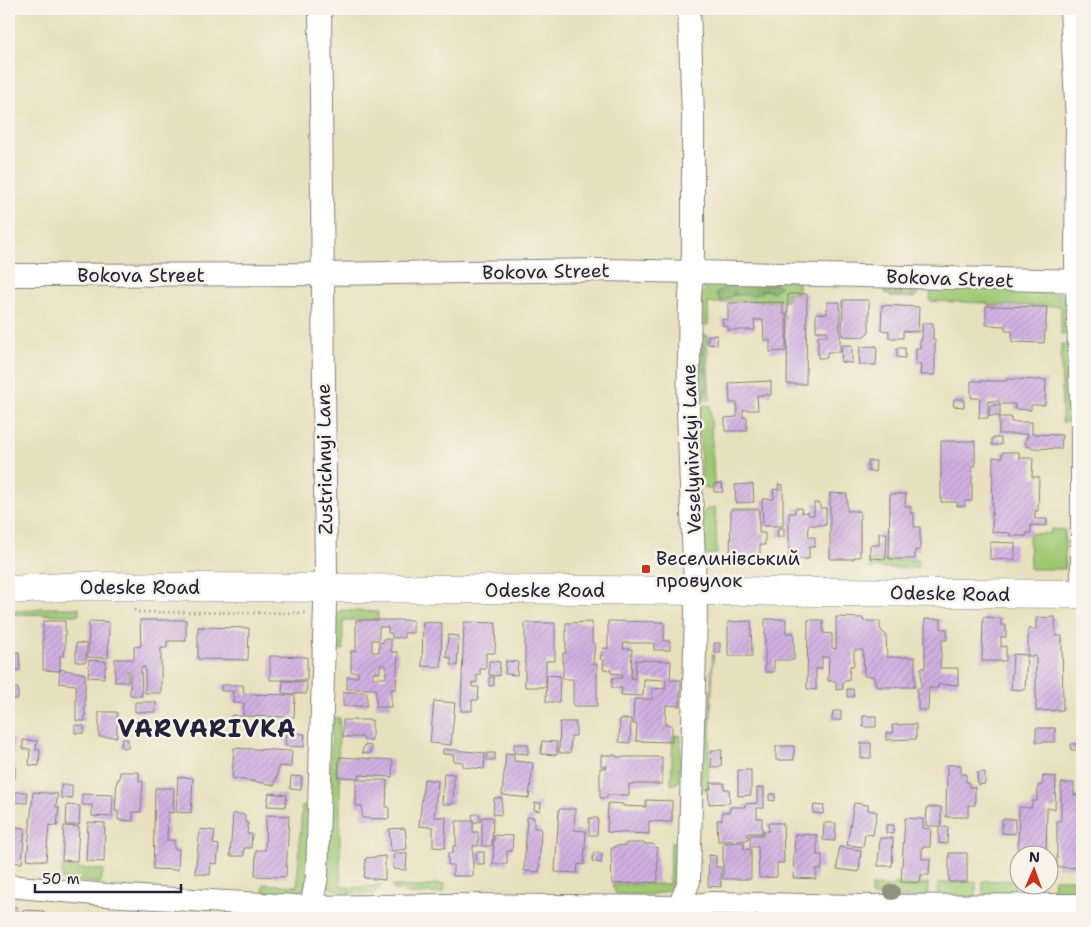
<svg xmlns="http://www.w3.org/2000/svg" width="1091" height="927" font-family="'Shantell Sans',sans-serif">
<style>
.grass{fill:#9fc873;stroke:#607557}
.forest{fill:url(#forest-firs);stroke:#506750}
.building{fill:url(#building-hatch);fill-rule:evenodd}
.lines{fill:none;stroke-linecap:round;stroke-linejoin:round}
.minor-casing{stroke:#84817c;stroke-width:24}
.highway-casing{stroke:#84817c;stroke-width:29}
.path{stroke:#84817c;stroke-width:3;stroke-dasharray:1 4;stroke-linecap:butt}
.minor{stroke:#fff;stroke-width:22}
.highway{stroke:#fff;stroke-width:28}
.tree{fill:#90937f}
.poi-dot{fill:#c8321e;stroke:#f7f3e8;stroke-width:2}
.labels{text-anchor:middle;stroke-width:5;stroke-linejoin:round;paint-order:stroke}
.street-label{font-size:19px;fill:#22223b;stroke:#f7f3e8}
.poi-label{font-size:19px;fill:#22223b;stroke:#f7f3e8;text-anchor:start}
.district-label{font-size:24px;font-weight:bold;letter-spacing:1px;fill:#22223b;stroke:#f7f3e8}
</style>
<defs>
<pattern id="forest-firs" width="22" height="20" patternUnits="userSpaceOnUse" patternTransform="scale(1.25)"><rect width="22" height="20" fill="#7fac65"/><path d="M5 1l3.5 6h-7zM16 11l3.5 6h-7z" fill="#688c54"/></pattern>
<pattern id="building-hatch" width="6" height="6" patternUnits="userSpaceOnUse" patternTransform="scale(1.25)"><rect width="6" height="6" fill="#d0afe1"/><path d="M-1 1l2-2M0 6l6-6M5 7l2-2" fill="none" stroke="#b296c2"/></pattern>
</defs>
<rect width="100%" height="100%" fill="#f7f3e8"/>
<filter id="ink" filterUnits="userSpaceOnUse"><feTurbulence type="fractalNoise" baseFrequency=".02" numOctaves="2"/><feDisplacementMap in="SourceGraphic" scale="10" xChannelSelector="R" yChannelSelector="G"/><feConvolveMatrix kernelMatrix="1 2 1 2 8 2 1 2 1" color-interpolation-filters="sRGB"/></filter>
<filter id="wash" filterUnits="userSpaceOnUse"><feTurbulence type="fractalNoise" baseFrequency=".0096" numOctaves="4" result="noise"/><feDisplacementMap in="SourceGraphic" scale="20" xChannelSelector="R" yChannelSelector="G"/><feGaussianBlur stdDeviation="1.12" result="paint"/><feColorMatrix in="noise" values="0 0 0 0 0 0 0 0 0 0 0 0 0 0 0 0 0 1.4 0 .05"/><feComposite in="paint" operator="in"/></filter>
<g filter="url(#wash)">
<rect width="100%" height="100%" fill="#e7e0bd"/>
<path class="grass" d="M798 280V293H787V301H727L726 303H708V325L697 324C699 305 697 292 715 281Z
M931 283 1049 289 1068 297 1072 335 1061 334V306L988 305V303L930 301Z
M696 335H707L710 400 697 401Z
M1061 344 1072 345 1074 421 1062 422Z
M710 405 714 482 713 489H708L702 486 698 406Z
M715 507 717 554 708 555 704 553 703 512 709 508Z
M1051 529 1065 530V569H1030L1029 533 1050 534Z
M869 560H918V568H870Z
M39 608H79V615L9 614V611L36 610Z
M342 610 378 612V620H343V650L330 649 333 615Z
M713 654 708 789H700L704 720 710 716Z
M332 718H340L337 777 340 778V859L341 886 351 888 382 885 374 894C358 893 343 895 329 887L327 879Z
M673 735 681 736 679 782 671 785Z
M302 806H312L305 889 300 892H263L264 884 297 886Z
M671 842 678 845C678 855 679 873 676 881 669 900 631 894 616 894L612 884H669Z
M62 867 104 870 100 883 62 880Z
M1054 879H1082V898L1052 899Z
M1014 880 1015 899H984L982 881Z
M976 882V900H938V883Z
M895 883 920 885 928 883 927 899 871 896V886L892 887Z
M436 884H445L444 893 409 894 404 891 394 890 392 886 422 887Z"/>
<path class="forest" d="M768 282 781 286 773 292 765 290 753 296 742 295 733 296 721 302 716 293C731 280 749 282 768 282Z
M886 283 917 286 919 293 914 298 892 297 885 293 883 288Z
M703 344 708 385 707 391 703 396 699 389 696 350 700 345Z
M708 910 764 914V918L706 917 704 914Z"/>
<g id="blocks">
<path class="building" d="M788 294H807L806 384H787Z
M843 300H869V332L863 337 842 336Z
M783 302V314H786V351L770 352V340H764L763 320H754L755 330H728V326H723L722 319 728 320V303Z
M827 302H840V352H827V358H818V336H827V331H816V313L827 314Z
M882 305 919 307 918 332 903 331V338H889V331L881 330Z
M986 306 1047 307 1044 343 1012 342V331H1005V326L986 325Z
M922 323H933V340H935V375H920L921 364H916V348H920V340H922Z
M708 335H717V345L708 344Z
M842 345H852V363L841 362Z
M877 346 876 365H859L860 347Z
M897 348H905V358L897 357Z
M1007 379 1046 380 1045 405H1031V410L1014 409 1015 404H999V401H988V418H979L980 398H971V381H1007Z
M771 381V395H757L758 410H743V417H747V431H725V418L737 417V403H730L729 383Z
M954 399H964V407L953 406Z
M990 405H1000V416H989Z
M999 417H1011V422H1032V434L1062 435 1061 449 1031 448V446L1026 447V437H1028V434H999Z
M992 438H1001V445H992Z
M941 441H975V466H972V501H965V506H957V502H941Z
M1002 452H1019V458H1033L1032 477H1039L1038 511H1035V519H1047V526L1031 525V533H1027V536H1010V533L992 532 993 457 1002 458Z
M868 461H876L875 472 868 471Z
M722 483 723 492H714V484Z
M753 484 754 502 736 503 735 485Z
M778 484 783 485V526H763L762 499H774L773 489 779 490Z
M830 493 847 494V511H860V557H854V559H830Z
M890 494H906L905 506 911 507 910 513H914V527H920V550H915V559H889Z
M814 503H820V508H826V525H808L809 537H815V547H809V559H789V513H795V508H801L802 513 808 512V515H814Z
M731 509H759V533H765V545H760V560L730 559Z
M778 528H784V537H777Z
M879 533H887L886 559 870 558V545H879Z
M990 542 1015 543V560L990 559Z
M836 617 863 618V621H880V629L886 635 887 657H915V687H877L873 676H864L863 650H854V666H850L849 681H843V689L836 690V681H828L829 657H822V669L816 668V690L807 689 808 620H823V633L832 634V648L836 649Z
M983 617 1001 618V625H1006V637H1001V647L1006 646V661H982Z
M1055 617 1056 636H1062L1063 710 1036 711V656H1028V629H1036V618Z
M765 619H786V633H794V660H774V672H765Z
M925 619H941V629H947V640H942L940 668H958V685L938 684V688H929L928 710H918V699H917V688H921V668H925Z
M140 620H186V641H167V648H161V693H145V667H141L142 696 130 695V671H127L128 682H115V659H134V647L141 646Z
M356 620H413V633H404V638H392V633H388V627H379V640H372V652H379V642L383 643V639H391V652H398L396 689H391V707H376V689H347V677H358V672H351V651H356ZM380 665H386V678H373V672L380 673Z
M43 621H65V649L64 656H60V671L43 670Z
M89 621 109 622 108 658 88 657Z
M608 621 664 622V641H670V650H654V643H624L623 649H632L631 678 635 679 636 660 671 661 670 680H681L680 706 666 705 665 725H672V742L636 741 637 724H633L634 699H652V688L665 689 666 680 644 679 643 696 621 695 622 688H612V678H622V674L611 673V670L603 669 604 660 600 659 603 648 608 649Z
M751 621 752 656H728V622Z
M423 622 442 623 441 667 422 666Z
M464 622 496 623 495 653H486V669H480V675H477V683L472 682V687H479L478 700H472V711H461Z
M592 622V643H595L593 664H597V706H573V679H563V653H566V623Z
M525 623H555V661H546V687H525Z
M198 627 249 628 248 660 198 659Z
M448 635 459 636 457 666 451 665V658L446 657Z
M76 643 87 644 86 662H76Z
M714 643H720V653H714Z
M9 652H19L20 670 9 671Z
M1013 654 1027 655 1025 690 1011 689Z
M270 656 307 657V680H270Z
M89 660 106 661 104 678 88 677Z
M489 661 500 662 499 676 489 675Z
M506 661 518 662 517 675 505 674Z
M60 669 85 674V721H76V685L59 683Z
M547 675 560 676 559 702H546Z
M489 677H494V685L489 686Z
M283 681 307 682 306 694 282 693Z
M221 685H243L244 694 295 695 294 717 243 716 244 703H233V691H221Z
M9 688H18V699H9Z
M847 689H853L854 697H847Z
M343 692H367V706H343Z
M434 701 455 703 451 745 430 743Z
M135 702H156V712H135Z
M833 711H841V720H832Z
M99 712H117V737H99Z
M232 715 244 717 243 722 231 719Z
M863 716H876V727H863Z
M620 719H631L630 743 619 742Z
M343 720H372V740H363V737H343Z
M560 722H576V736H571L570 753H559Z
M916 724V739L886 740V733H893L892 725Z
M75 725 84 726V733H75Z
M1036 728H1055V742H1036Z
M286 733 305 734 304 747 285 746Z
M9 739H14L13 754H9Z
M122 739H128V748L121 747Z
M23 740 37 741 36 750H40L39 766 29 765 30 749H23Z
M542 741 557 742V755L541 754Z
M861 743H871V758H861Z
M514 744H528V754L514 753Z
M1071 744H1078V750H1071Z
M364 745 371 746 370 754 362 753Z
M776 746H794V760H776Z
M234 748 292 751 291 767 279 766 275 785 232 778Z
M443 749 485 753 484 769 463 767V762L453 761 454 755 443 754Z
M712 750H722L721 767H711Z
M487 753H495V760H487Z
M506 753 514 754V761L533 763 529 798 502 795Z
M601 755H616V757H662V784H629V795H607V798H600V768H607V766H601Z
M339 757 393 760 392 777 359 775V778L338 777Z
M10 765 15 766V778L9 777Z
M947 765H961V774H966V782H969V787H975V805H968V817H946Z
M738 770H751V795L738 796Z
M120 772H139V781H143L141 812H133V821L118 820V811H115L117 780H119Z
M985 772V784L978 785 977 773Z
M444 773 454 774 453 804H442Z
M291 776 302 777 301 790 290 789Z
M1043 776 1056 777 1055 809 1047 808 1046 854H1018L1019 807 1032 808V801H1037L1038 786 1042 785Z
M178 777 193 778 191 813 176 812Z
M424 779 438 781 434 817H446L445 848 433 847V827L419 826Z
M356 780H387L386 807H389V819L362 818V806H356Z
M710 783H724V789H729L730 803 709 804 708 789H711Z
M1061 783H1074V795H1078V819H1082V868L1057 867V821H1061Z
M61 785H72V799L61 798Z
M764 787V808H757V818H762V833H748V840L718 841 717 820H722V812H730V807H745V804L757 803V788Z
M155 788H174L173 813 168 812 167 840H174V849H179L178 870 153 869Z
M9 792H27V803L9 802Z
M33 792 58 794 56 807H59L57 826 49 825 46 861 27 859Z
M269 793 287 795 285 807 267 806Z
M82 794 113 795 112 817 92 816V805H82Z
M769 794H775V801L769 800Z
M494 798H502L501 815 493 814Z
M646 800 672 801V822L649 821V834L607 832 608 803 623 804V806L646 807Z
M535 803H541L540 811 534 810Z
M854 803 868 805V810L877 812 873 835 865 834 863 847 847 845Z
M67 805 80 806 79 825H66Z
M814 805 824 806 823 814 813 813Z
M927 807H941V826H926Z
M559 809H575L574 830 586 831 584 865 578 864 577 873 555 872Z
M233 813 245 815V822L248 823 247 834H252L251 848H244V856H230Z
M479 813 481 821 474 823 472 815Z
M266 815 289 816 286 877 255 876 256 850H265Z
M482 817H493L492 846H482Z
M527 817H534V828H541L539 872 524 871Z
M589 818H598L597 835H589Z
M905 818 923 819V828L931 829 930 847H922V859H930L929 875H921L920 883 901 882Z
M1002 819H1015V834L1002 833Z
M456 821H473V832H478V846H473V876H453V865H448V853H453V846H456Z
M88 822 105 823 104 862 86 861Z
M768 823H783L784 863H777V877L759 878 758 847H750V835H763V831H769Z
M824 823H836L835 841 823 840Z
M886 825H894L893 834 886 833Z
M9 826 25 828 22 863 9 862Z
M64 826 79 827 77 861 62 860Z
M939 827H948L947 844 939 843Z
M405 828 407 849 391 851 389 829Z
M200 829 215 831 213 844 219 845 217 864 211 863 210 875 195 873Z
M795 834 817 835V855H822V869H816V879L793 878Z
M494 835 513 836 512 851H507V864H493Z
M880 838H893L892 866H878Z
M744 842V849H751V879H723V843Z
M626 843H645V844H653L657 848 658 882 612 884 611 849 616 846 626 845Z
M839 847 861 850 859 872 837 869Z
M476 852H484V864H477Z
M594 852 602 854 601 863 592 861Z
M394 853H407L406 870 393 869Z
M949 853H967V882H949Z
M709 855 716 856V867H721V887L708 886Z
M385 856V880L364 878 366 858Z
M9 906 17 907 16 918H9Z
M23 910 44 911 43 918H23Z"/>
</g>
</g>
<g filter="url(#ink)">
<use href="#blocks" fill-opacity="0" stroke="#84817c" stroke-width="1"/>
<g class="lines">
<g class="minor-casing">
<path id="minor" d="M1071 9 1077 120 1076 264 1082 426V594
M9 275 322 274 605 270 1082 281
M9 886 106 895 311 907 450 905 679 907 712 903 857 906 1082 905
M311 907 317 877 326 572 320 9
M678 918 679 907 689 881 696 611 688 412 690 297 693 254V115L689 9"/>
</g>
<g class="highway-casing">
<path id="highway" d="M9 590 83 586 1082 594"/>
</g>
<path class="path" d="M134 610 137 612 305 613"/>
<use href="#minor" class="minor"/>
<use href="#highway" class="highway"/>
</g>
<circle class="tree" cx="892" cy="892" r="8"/>
</g>
<rect class="poi-dot" x="641" y="564" width="10" height="10" rx="2.5"/>
<g class="labels">
<g class="street-label">
<text transform="translate(546 271) rotate(-1)" y="7">Bokova Street</text>
<text x="141" y="282">Bokova Street</text>
<text transform="translate(950 278) rotate(2)" y="7">Bokova Street</text>
<text transform="translate(691 449) rotate(-92)" y="7">Veselynivskyi Lane</text>
<text transform="translate(324 459) rotate(-91)" y="7">Zustrichnyi Lane</text>
<text x="140" y="594">Odeske Road</text>
<text x="545" y="597">Odeske Road</text>
<text transform="translate(950 593) rotate(1)" y="7">Odeske Road</text>
</g>
<g class="poi-label">
<text x="656" y="565">Веселинівський<tspan x="656" dy="22">провулок</tspan></text>
</g>
<g class="district-label">
<text x="207" y="737">VARVARIVKA</text>
</g>
</g>
<rect width="1091" height="927" fill="none" stroke="#f7f3e8" stroke-width="30"/>
<g transform="translate(1034 870) rotate(2)"><circle r="24" fill="#f7f3e8" stroke="#a29fa3"/>
<path d="M0-4L9 19L0 12L-9 19Z" fill="#c8321e"/>
<text y="-8" font-size="14" font-weight="bold" text-anchor="middle" fill="#22223b">N</text>
</g>
<path d="M35 884v8h146v-8" fill="none" stroke="#22223b" stroke-width="2.5"/>
<text x="42" y="884" font-size="15" fill="#22223b" stroke="#f7f3e8" stroke-width="4" paint-order="stroke">50 m</text>
</svg>
